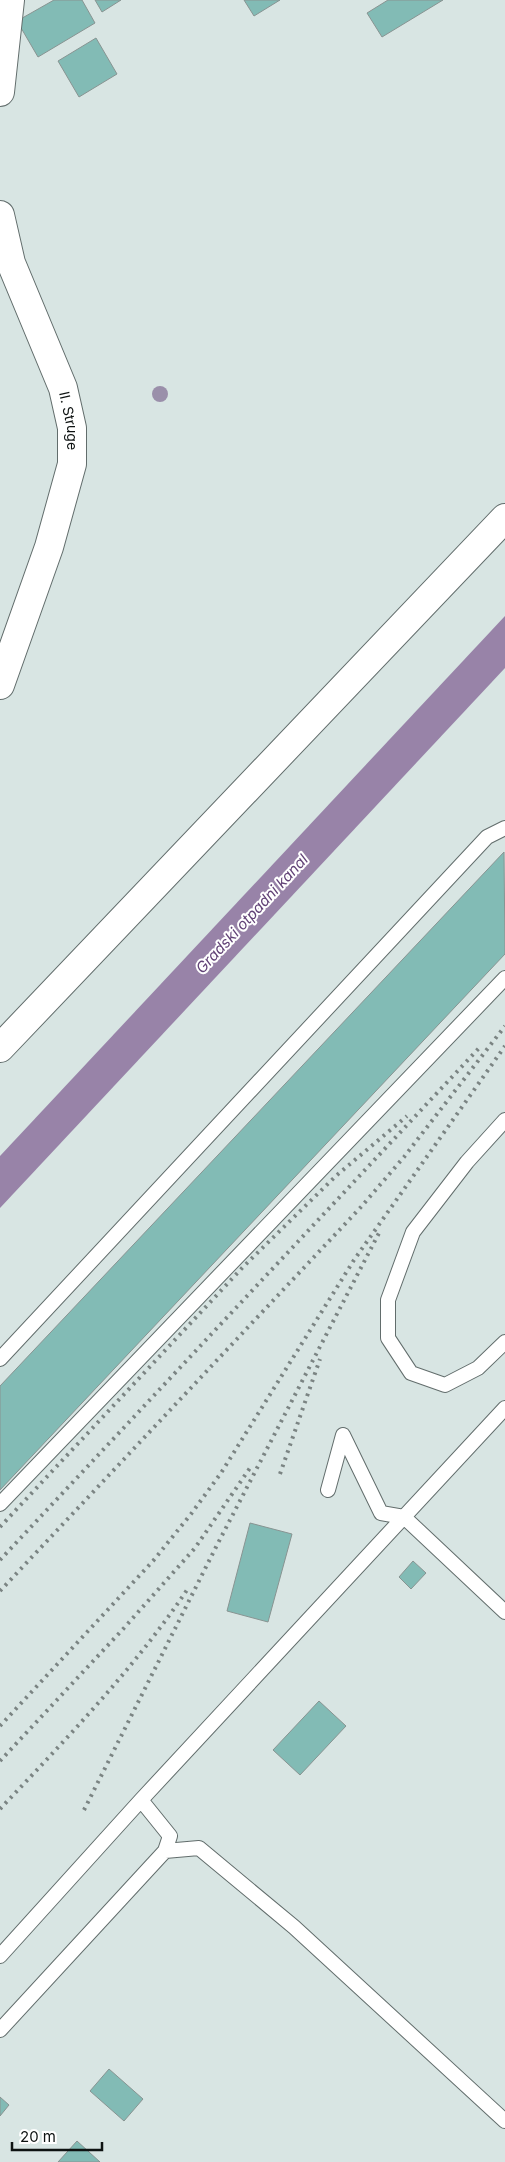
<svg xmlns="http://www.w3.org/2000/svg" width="505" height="2162" font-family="Inter,sans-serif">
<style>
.water{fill:#9883a8}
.building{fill:#82bbb5;stroke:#889492}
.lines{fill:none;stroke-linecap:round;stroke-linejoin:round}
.service-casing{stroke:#626d6c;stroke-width:16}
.minor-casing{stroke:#626d6c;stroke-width:30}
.service{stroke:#fff;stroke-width:14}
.minor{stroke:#fff;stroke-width:28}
.rail{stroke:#7b8483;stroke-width:4;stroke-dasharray:2.5 5;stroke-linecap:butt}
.tree{fill:#9a8faa}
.labels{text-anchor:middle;stroke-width:4;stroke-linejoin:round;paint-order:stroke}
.street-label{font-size:14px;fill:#0e1312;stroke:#fff}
.water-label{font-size:15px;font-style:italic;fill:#624377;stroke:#fff}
</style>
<rect width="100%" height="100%" fill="#d8e5e3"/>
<path class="water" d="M505 616V668L0 1208V1156Z"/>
<path class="building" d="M54 0H82L95 23 38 57 17 21Z
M95 0H121L102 12Z
M244 0H280L254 16Z
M388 0H443L382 37 367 13Z
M96 38 117 74 79 97 58 61Z
M504 852 505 954 0 1490V1386Z
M250 1523 292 1534 268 1622 227 1611Z
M413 1561 426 1573 411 1589 399 1577Z
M319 1701 346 1726 300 1775 273 1750Z
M109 2069 143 2099 124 2121 90 2091Z
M0 2097 9 2105 0 2116Z
M77 2141 100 2162H58Z"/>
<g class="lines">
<g class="service-casing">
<path id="service" d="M505 1120 467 1162 413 1232 388 1300V1338L411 1373 445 1385 478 1368 505 1342
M0 1359 487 837 505 828
M328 1490 343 1435 381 1513 404 1517 505 1612
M0 1504 505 978
M141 1800 170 1836 165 1851
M0 1956 141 1800 505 1408
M0 2030 165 1851 199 1848 294 1927 505 2121"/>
</g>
<g class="minor-casing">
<g id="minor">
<path d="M0 92 10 0"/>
<path id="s1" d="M0 215 11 263 63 388 72 428V464L49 547 0 685"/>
<path d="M0 1048 505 518"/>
</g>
</g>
<use href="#service" class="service"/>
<use href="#minor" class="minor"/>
<path class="rail" d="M280 1474 320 1359
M0 1527 244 1266 337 1175 407 1116
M0 1560 481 1046
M0 1591 361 1207 404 1157 505 1026
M0 1726 153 1561 191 1514 221 1473 354 1260 505 1046
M0 1761 124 1628 195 1548 250 1468
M0 1809C67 1738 135 1668 189 1587
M84 1810 216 1547 379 1233"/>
</g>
<circle class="tree" cx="160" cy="394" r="8"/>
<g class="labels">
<g class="street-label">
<text dy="5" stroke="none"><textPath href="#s1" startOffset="218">II. Struge</textPath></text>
</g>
<g class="water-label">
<text transform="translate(252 914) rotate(-47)" y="5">Gradski otpadni kanal</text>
</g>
</g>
<path d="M12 2142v8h90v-8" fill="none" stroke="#0e1312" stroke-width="2.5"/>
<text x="20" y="2142" font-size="15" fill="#0e1312" stroke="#ffffff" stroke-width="4" paint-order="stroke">20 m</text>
</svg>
